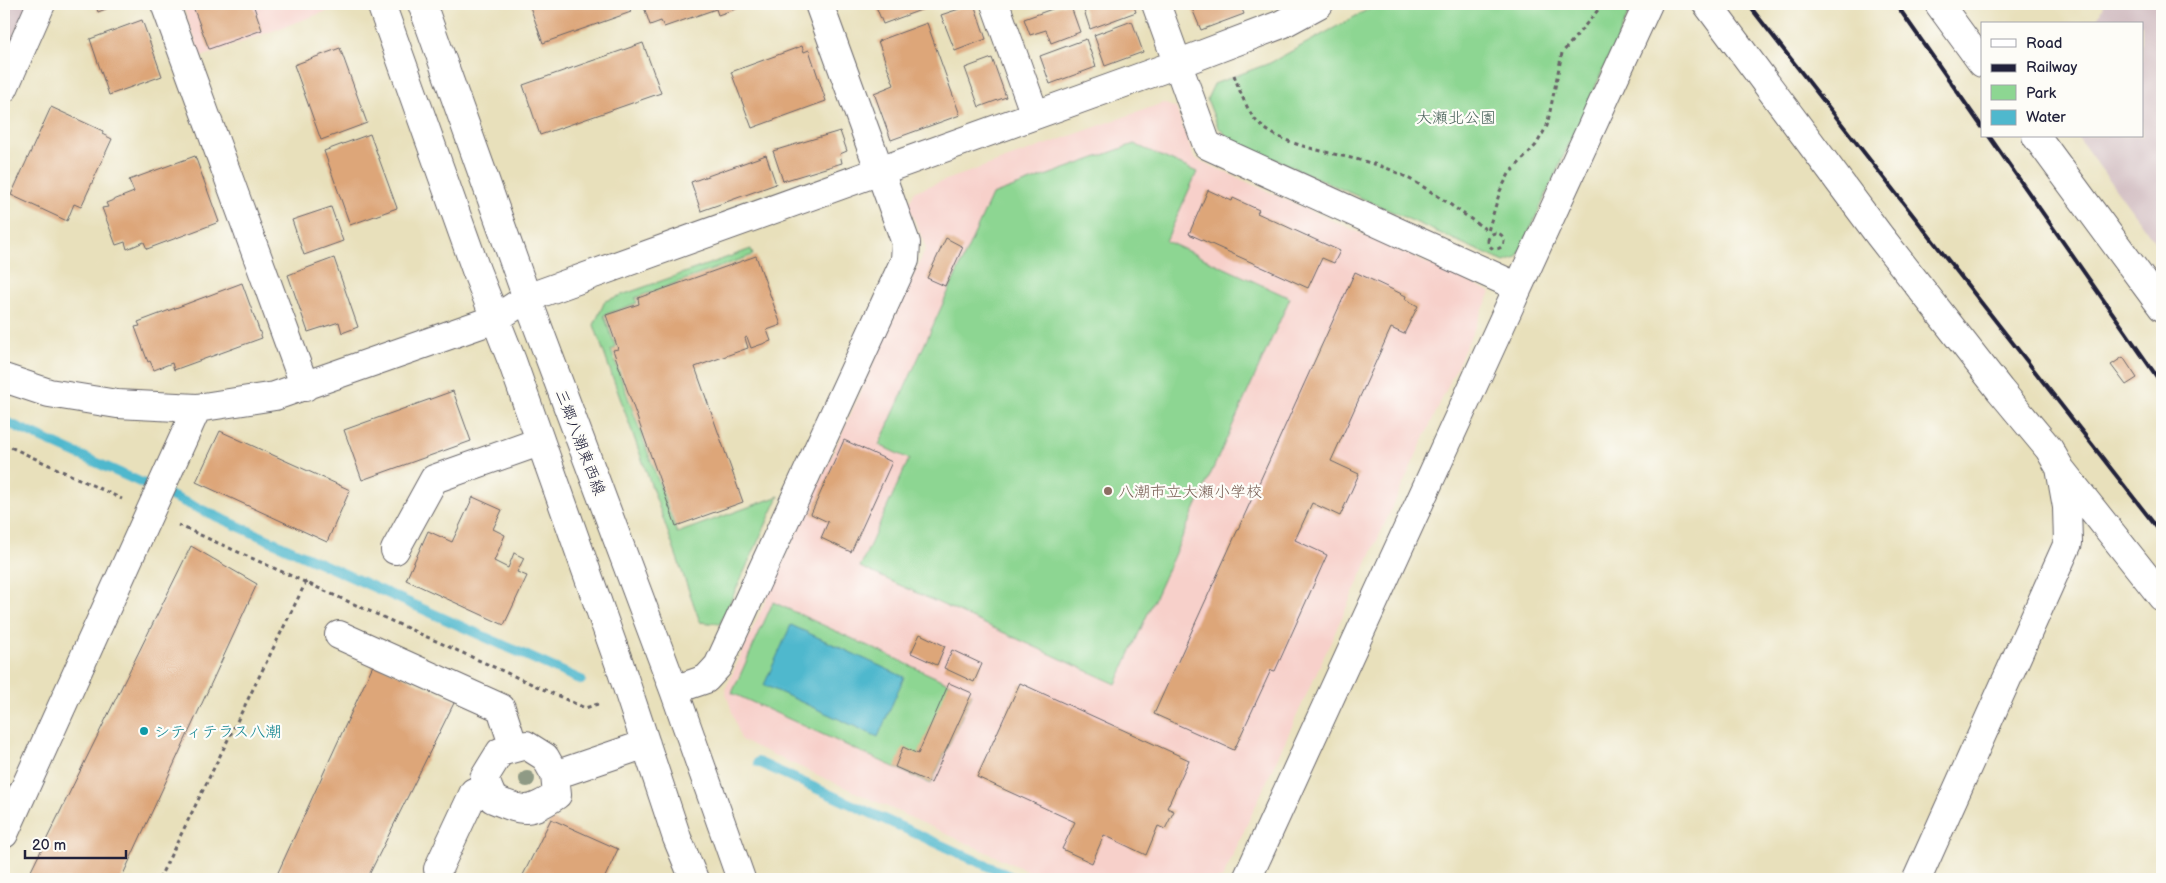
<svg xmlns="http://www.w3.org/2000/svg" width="2166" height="883" font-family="'Balsamiq Sans','Klee One',sans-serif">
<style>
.built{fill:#f7d0ca}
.industrial{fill:#d2bec2}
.green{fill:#8dd692;stroke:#587c66}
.water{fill:#4fb8cd;stroke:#386d84}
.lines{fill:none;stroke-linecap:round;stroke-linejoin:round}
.stream{stroke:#4fb8cd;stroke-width:10}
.building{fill:#dda679}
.minor-casing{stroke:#676468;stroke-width:30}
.path{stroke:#676468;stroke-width:3;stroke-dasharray:4 4;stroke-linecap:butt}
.minor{stroke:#fff;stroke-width:28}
.rail{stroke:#22223b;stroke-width:4}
.tree{fill:#8f9a85}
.education-dot{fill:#8d6e63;stroke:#fdfcf7;stroke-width:2}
.culture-dot{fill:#0f9aa8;stroke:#fdfcf7;stroke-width:2}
.labels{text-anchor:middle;stroke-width:4.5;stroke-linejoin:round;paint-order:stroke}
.park-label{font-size:16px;fill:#476159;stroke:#fdfcf7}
.street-label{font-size:16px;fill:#22223b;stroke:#fdfcf7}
.education-label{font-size:16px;fill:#785e54;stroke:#fdfcf7;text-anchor:start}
.culture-label{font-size:16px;fill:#0d838f;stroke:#fdfcf7;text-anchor:start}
</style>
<rect width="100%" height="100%" fill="#fdfcf7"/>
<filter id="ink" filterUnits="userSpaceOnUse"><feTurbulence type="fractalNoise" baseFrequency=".02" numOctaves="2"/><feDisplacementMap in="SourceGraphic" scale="10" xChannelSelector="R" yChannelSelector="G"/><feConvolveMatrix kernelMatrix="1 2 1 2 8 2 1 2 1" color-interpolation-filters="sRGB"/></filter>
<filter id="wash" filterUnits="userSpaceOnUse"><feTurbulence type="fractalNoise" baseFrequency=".0096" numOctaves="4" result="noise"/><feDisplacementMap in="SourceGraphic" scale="20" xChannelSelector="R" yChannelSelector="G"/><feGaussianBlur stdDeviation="1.12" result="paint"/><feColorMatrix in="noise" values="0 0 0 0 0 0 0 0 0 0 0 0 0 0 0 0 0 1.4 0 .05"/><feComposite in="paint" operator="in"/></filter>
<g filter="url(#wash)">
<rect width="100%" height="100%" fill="#e8e0bb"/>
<path class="built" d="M182 4H331L333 9 201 57Z
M1163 103 1176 108 1194 158 1491 292 1222 879H1045L741 740 725 690 926 248 908 205 915 191Z"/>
<path class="industrial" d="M4 4H28L4 57Z
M2104 4H2162V252L2077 136H2142V24H2095Z"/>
<path class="green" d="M1378 4H1633L1517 258 1504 262 1230 139 1218 127 1207 99 1214 84 1270 63Z
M1134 144 1197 172 1166 241 1290 298 1116 684 860 567 909 459 879 445 992 195Z
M751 249 753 255 635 298 637 303 604 315 616 348 611 350 677 533 779 496 720 624 700 622 594 325 605 301Z
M773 602 972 694 931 784 732 693Z"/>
<path class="water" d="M791 625 904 677 878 737 764 685Z"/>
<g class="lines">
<path class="stream" d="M4 421 581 680
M758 762 1016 879"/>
</g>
<g id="blocks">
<path class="building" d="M95 4H119L98 12Z
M192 4H253L262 30 209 49Z
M529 4H628L631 12 543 43Z
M643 4H750L718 15 716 9 664 27 661 21 650 25Z
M875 4H937L883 24Z
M974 4 986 39 955 51 941 15Z
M1066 4H1070L1080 32 1051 43 1046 30 1030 35 1024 19Z
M1082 4H1133L1136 12 1090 29Z
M1190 4H1240L1244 14 1201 30Z
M142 20 162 76 109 95 90 39Z
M1132 21 1143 52 1105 66 1094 35Z
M927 23 960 115 891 140 874 93 894 85 878 41Z
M1086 39 1096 67 1050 84 1040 56Z
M643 43 661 93 540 135 523 85Z
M802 46 804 52 809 50 826 101 752 128 731 72Z
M340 48 367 123 321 140 294 65Z
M992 58 1006 97 979 107 965 68Z
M51 107 103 131 102 134 112 139 81 207 74 204 67 221 11 195Z
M840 131 847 151 840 154 842 163 783 181 773 151Z
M370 134 397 208 350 225 324 151Z
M766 155 776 184 701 211 691 182Z
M195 156 219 222 147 249 144 242 127 249 125 242 116 245 102 208 108 207 106 203 134 192 129 180Z
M1208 190 1232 201 1233 198 1259 210 1257 213 1340 251 1334 263 1322 258 1308 288 1189 234Z
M331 207 343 241 304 255 292 220Z
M946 238 963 247 945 286 927 278Z
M756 256 781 325 767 330 771 341 751 348 747 337 745 338 748 348 695 367 743 502 676 526 613 350 618 349 606 315 639 304 638 298Z
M334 258 358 327 342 333 339 322 308 332 288 275Z
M1355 272 1406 296 1405 299 1418 306 1404 334 1391 328 1331 461 1359 474 1340 516 1312 503 1295 540 1327 555 1275 671 1271 670 1234 750 1154 714Z
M242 283 262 338 174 370 172 363 154 370 150 361 148 362 135 327 140 326 138 322Z
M2123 357 2137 378 2126 385 2111 365Z
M453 391 471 441 362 480 344 430Z
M220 431 350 490 327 542 196 482Z
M844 440 892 462 851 552 821 538 828 522 811 514Z
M473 497 502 510 493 529 505 535 494 561 508 568 514 553 524 558 517 572 527 576 504 625 406 580 428 531 452 542Z
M191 546 257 584 121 879H27Z
M920 634 945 646 937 665 911 653Z
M952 650 982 664 974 682 944 668Z
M374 663 455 701 367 879H275Z
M949 683 972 693 931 783 895 767 903 747 918 754Z
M1020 683 1189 760 1167 808 1174 811 1165 829 1158 826 1146 855 1104 835 1092 863 1062 849 1075 822 977 777Z
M551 819 618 849 604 879H521Z"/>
</g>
</g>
<g filter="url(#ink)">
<use href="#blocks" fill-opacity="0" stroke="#676468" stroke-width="1"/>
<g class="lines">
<g class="minor-casing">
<path id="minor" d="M165 4 305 387
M381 4 476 270 512 361 619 663 677 838 694 879
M422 4 527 298 674 690 741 879
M995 4 1035 115
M1156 4 1207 145 1518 287
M1707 4 1879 235 2000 390 2049 449 2060 468 2067 507 2068 543 1917 879
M1939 4 1982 63
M4 88 41 4
M2036 136 2162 307
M4 378 49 393 117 404 197 408 275 396 495 319 527 298 1177 64 1282 24 1319 4
M2062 471 2162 597
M395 550 434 479 539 442
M339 635 501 708 514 748
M674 690 706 679 718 666 905 260 906 243 819 4
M555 775 545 757 526 745 500 752 484 778 493 799C524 812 528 814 557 795L555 775 646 744
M4 834 197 408
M438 869 474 792 488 787
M1247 879 1648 4"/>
</g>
<path class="path" d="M1234 75C1239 89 1245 105 1253 117 1278 151 1352 153 1391 170 1426 185 1457 210 1488 231L1500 191 1509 174 1536 145 1547 126 1562 53 1603 4
M1488 241a8 8 0 1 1 16 0a8 8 0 1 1-16 0Z
M4 444 122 499
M178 525 585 708 598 704
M159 879 306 582"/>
<use href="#minor" class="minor"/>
<path class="rail" d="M1748 4 2162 534
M1896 4 1982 127
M1989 136 2162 384"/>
</g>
<circle class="tree" cx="527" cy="779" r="8"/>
</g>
<circle class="education-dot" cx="1108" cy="491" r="5"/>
<circle class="culture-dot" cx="144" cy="731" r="5"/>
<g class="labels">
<g class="park-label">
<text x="1456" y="123">大瀬北公園</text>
</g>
<g class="street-label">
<text transform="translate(581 442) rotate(69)" y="6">三郷八潮東西線</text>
</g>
<g class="education-label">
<text x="1118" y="497">八潮市立大瀬小学校</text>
</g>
<g class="culture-label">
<text x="154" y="737">シティテラス八潮</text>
</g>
</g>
<rect width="2166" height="883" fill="none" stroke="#fdfcf7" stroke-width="20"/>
<rect x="1981" y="22" width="162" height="115" fill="#fdfcf7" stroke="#a5a5ac"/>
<rect x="1991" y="39" width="25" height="8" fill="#ffffff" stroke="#a5a5ac"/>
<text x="2026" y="48" font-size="15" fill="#22223b">Road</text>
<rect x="1991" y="64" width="25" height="8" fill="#22223b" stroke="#a5a5ac"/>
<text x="2026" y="72" font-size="15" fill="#22223b">Railway</text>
<rect x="1991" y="85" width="25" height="15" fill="#8dd692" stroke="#a5a5ac"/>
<text x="2026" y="98" font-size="15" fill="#22223b">Park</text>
<rect x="1991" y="110" width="25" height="15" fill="#4fb8cd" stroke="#a5a5ac"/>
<text x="2026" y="122" font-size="15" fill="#22223b">Water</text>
<path d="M25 850v8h101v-8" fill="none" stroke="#22223b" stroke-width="2.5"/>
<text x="32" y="850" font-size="15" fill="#22223b" stroke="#fdfcf7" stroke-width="4" paint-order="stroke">20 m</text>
</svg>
